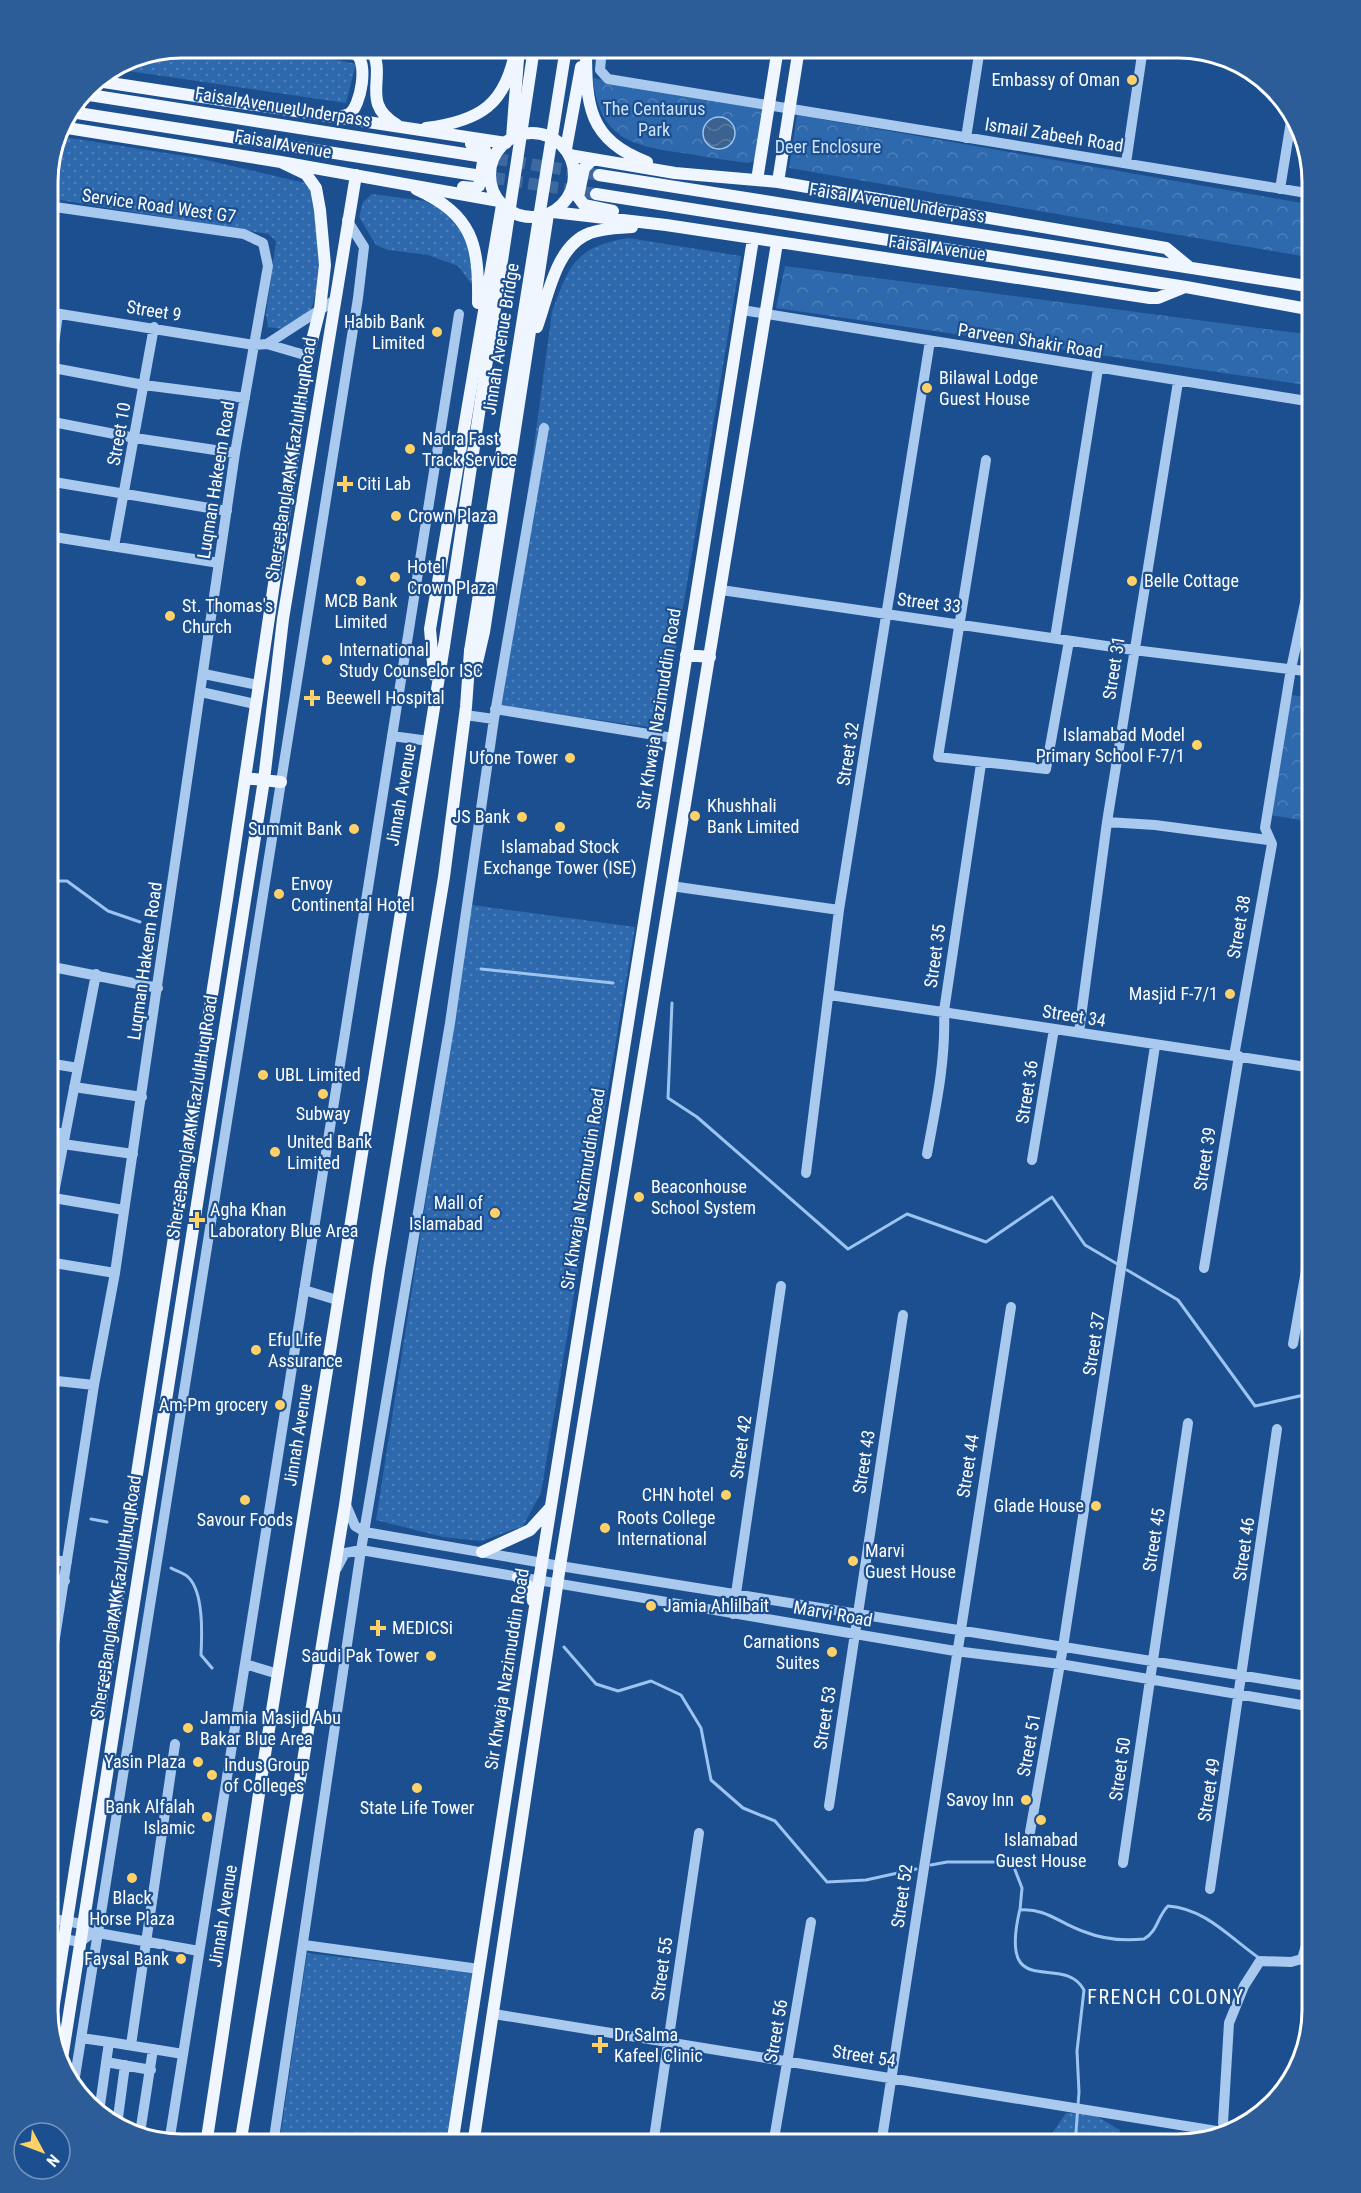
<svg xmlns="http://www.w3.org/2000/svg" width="1361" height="2193" font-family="'Roboto Condensed',sans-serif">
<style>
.grass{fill:url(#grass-dots)}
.park{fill:url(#park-crowns)}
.water{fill:url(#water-waves);stroke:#9cc4f0;stroke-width:1.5}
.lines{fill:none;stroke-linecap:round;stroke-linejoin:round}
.stream{stroke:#9cc4f0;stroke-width:3}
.major-tunnel{stroke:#3d69a0;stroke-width:12;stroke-dasharray:12 6;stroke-linecap:butt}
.minor{stroke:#a9c9ee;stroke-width:10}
.major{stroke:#f0f6ff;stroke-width:12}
.major-bridge{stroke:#f0f6ff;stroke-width:12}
.poi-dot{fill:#ffd166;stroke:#1b4f8f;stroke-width:2}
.labels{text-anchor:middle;stroke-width:4.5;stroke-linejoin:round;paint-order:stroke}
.poi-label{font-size:18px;fill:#fff;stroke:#1b4f8f;text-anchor:start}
.street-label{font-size:18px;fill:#fff;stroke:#1b4f8f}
.park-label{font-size:18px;fill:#cfe3fa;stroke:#1b4f8f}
.neighbourhood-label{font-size:20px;letter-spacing:1.5px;fill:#fff;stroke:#1b4f8f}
.rim{fill:none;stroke:#fff;stroke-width:3}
</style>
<defs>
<pattern id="grass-dots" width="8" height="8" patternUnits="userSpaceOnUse" patternTransform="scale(1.5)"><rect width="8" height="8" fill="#2e69ad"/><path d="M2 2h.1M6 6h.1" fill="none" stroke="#4d80b9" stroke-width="1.8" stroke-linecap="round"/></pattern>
<pattern id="park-crowns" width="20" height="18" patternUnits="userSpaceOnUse" patternTransform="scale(1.5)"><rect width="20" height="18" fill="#2e69ad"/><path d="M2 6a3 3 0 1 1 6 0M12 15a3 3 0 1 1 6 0" fill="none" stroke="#4d80b9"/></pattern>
<pattern id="water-waves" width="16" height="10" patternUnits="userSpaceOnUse" patternTransform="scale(1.5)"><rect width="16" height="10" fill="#3c6290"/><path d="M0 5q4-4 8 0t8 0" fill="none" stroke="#597aa1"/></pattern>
</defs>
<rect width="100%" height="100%" fill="#1b4f8f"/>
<path class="grass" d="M183 48H278L356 64 346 103 115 69 132 58Z
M57 136 198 158 309 184 317 213 320 277 309 318 290 330 268 327 266 315 276 241 268 234 48 198V174Z
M372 194 425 201 458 219 474 252 473 286 458 266 428 255 388 250 376 245 359 217 363 202Z
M628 238 741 256 663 729 499 706 552 312C569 265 575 247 628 238Z
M472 905 635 927 541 1493 523 1526 482 1541 443 1537 376 1520Z
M307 1953 473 1973 447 2145H279Z
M1066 2113 1093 2114 1120 2130 1117 2145H1054L1053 2132Z"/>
<path class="park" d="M593 78 766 109 754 161 748 163C726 160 705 157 683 153 631 146 599 138 593 78Z
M797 115 1313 205V258L789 168Z
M785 266 1313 335V386L776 308Z
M1291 695 1313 698V822L1270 815Z"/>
<path class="water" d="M703 133a16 16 0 1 1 32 0a16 16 0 1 1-32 0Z"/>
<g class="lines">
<path class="stream" d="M48 881H67L108 911 140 922
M481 969 613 983
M672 1003 668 1098 697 1117 848 1249 907 1214 986 1242 1052 1197 1085 1245 1119 1265
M1127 1270 1178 1300 1255 1406 1313 1393
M91 1519 107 1522
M171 1568C176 1571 184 1573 188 1577 204 1592 202 1635 201 1655L212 1668
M564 1647 596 1684 618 1691 651 1681 681 1695 701 1728 711 1780 743 1808 775 1821 827 1882 866 1880 916 1869
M931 1865 947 1862H1012L1022 1888 1020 1910C1047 1908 1060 1924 1085 1932 1105 1940 1123 1941 1144 1939 1158 1931 1157 1917 1168 1906 1206 1909 1229 1937 1259 1958
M1020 1909C997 2005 1063 1951 1084 1990L1077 2051 1079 2092 1075 2145
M1303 1962 1313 1959"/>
<path class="major-tunnel" d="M478 156 599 175
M475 175 596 194"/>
<path class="minor" d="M602 48 600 70 608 79 1313 194
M966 138 980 48
M1126 163 1143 48
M1280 189 1292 115
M742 310 1313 402
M48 312 254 345 267 344 308 356
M267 344 335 300
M48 367 144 385 245 398
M48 388 58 314
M48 421 135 438 235 453
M986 460 938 757 1046 769 1069 641
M48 481 227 511
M48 536 219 563
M114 546 154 327
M721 590 1134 650 1313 672
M1055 638 1098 369
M204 674 258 685
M201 692 255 704
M495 709 673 738
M465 715 494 719
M392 736 429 741
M1107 822 1155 825 1268 840
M671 886 839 910
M48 966 158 988
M830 995 1313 1068
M1079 1032 1107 822 1178 382
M1234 1056 1272 844 1265 828 1291 669 1313 565
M48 1063 78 1068
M74 1087 142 1097
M48 1131 65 1134
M63 1144 133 1154
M927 1154C936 1106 946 1060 944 1011L981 764
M1032 1160 1054 1029
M806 1173 839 910 930 341
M48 1197 124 1210
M48 1224 96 974
M48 1262 115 1273
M1204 1268 1239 1056
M304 1290 337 1300
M1293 1344 1313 1231
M48 1380 94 1385
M346 1505 355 1526 365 1532 560 1566 1313 1687
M48 1559 67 1562
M337 1568 345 1553 361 1550 955 1651 1060 1664 1313 1707
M48 1579 65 1581
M733 1614 781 1286
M245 1664 278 1674
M48 1683 94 1385 115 1273 235 453 268 266 263 243 244 234 48 206
M829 1806 903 1315
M1030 1832 1063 1647 1155 1046
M1123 1863 1188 1423
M1210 1889 1277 1429
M1311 1909 1313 1899
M48 1918 82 1924 87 1929
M48 1936 80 1942 92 1933H98L199 1951
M304 1945 479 1969
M494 2014 1229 2133
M81 2038 109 2042
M131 2045 175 1744
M106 2062 151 2070
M74 2083 358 298 364 247 347 220
M99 2112 109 2042 183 2054
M1223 2123 1229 2023 1244 1986 1260 1961 1291 1962 1302 1959 1308 1939
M117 2125 125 2065
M140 2133 153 2049
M169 2143 459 314
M273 2145 361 1550 450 1023 494 719 544 428
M653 2145 699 1833
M773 2145 811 1922
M881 2145 1011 1307"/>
<path class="major" d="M324 48 326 51C334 52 347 51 355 54 369 60 361 107 349 114 346 116 339 116 335 117
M371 48C388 78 359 102 397 125
M586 48C586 105 588 140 647 162
M97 81 506 143
M83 94 478 156
M71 112 475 175
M61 127 281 162 499 201
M426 128C480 121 506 105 516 48
M490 175a42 42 0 1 1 84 0a42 42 0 1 1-84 0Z
M512 138 518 59
M566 149 581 67
M569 155 675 173 778 182 1166 248 1189 267
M593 159 584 168 578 197 584 205 613 211
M599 175 1313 287
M757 180 778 48
M778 182 799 48
M463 187 474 188 479 186 485 150 481 146 471 144
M416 189C473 215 479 244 478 303
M596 194 1186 287 1313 310
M553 212 666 225 1150 298H1158L1185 287
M537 327C548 297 556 245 590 233 603 228 618 228 632 227
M686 655 710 657
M475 671 484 632 548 214
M434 675 430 629 502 205
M246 778 281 782
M482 1552 530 1530 550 1508
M518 1577 531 1589 533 1601
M51 2023 227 899 308 356 320 309 325 265 320 210 316 188 306 174 281 162
M61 2065 264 780 283 619 356 175
M206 2145 265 1754 444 646
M240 2145 345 1505 379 1269 444 877 466 707 470 651
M452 2145 539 1581 753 239
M473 2145 560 1566 777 243"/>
<path class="major-bridge" d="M444 646 534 48
M470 651 566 48"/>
</g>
<g class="poi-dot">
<circle cx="1132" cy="80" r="6"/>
<circle cx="437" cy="332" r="6"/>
<circle cx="927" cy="388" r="6"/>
<circle cx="410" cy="449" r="6"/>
<path d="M342 475h6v6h6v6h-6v6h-6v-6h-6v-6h6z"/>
<circle cx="396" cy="516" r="6"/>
<circle cx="395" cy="577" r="6"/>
<circle cx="361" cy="581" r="6"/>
<circle cx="1132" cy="581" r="6"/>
<circle cx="170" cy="616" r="6"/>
<circle cx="327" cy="660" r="6"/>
<path d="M309 689h6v6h6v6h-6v6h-6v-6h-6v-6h6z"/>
<circle cx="1197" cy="745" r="6"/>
<circle cx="570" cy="758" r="6"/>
<circle cx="695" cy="816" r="6"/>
<circle cx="522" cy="817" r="6"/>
<circle cx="560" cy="827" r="6"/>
<circle cx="354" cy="829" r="6"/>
<circle cx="279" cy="894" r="6"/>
<circle cx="1230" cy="994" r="6"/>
<circle cx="263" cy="1075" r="6"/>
<circle cx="323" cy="1094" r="6"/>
<circle cx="275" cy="1152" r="6"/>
<circle cx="639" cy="1197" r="6"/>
<circle cx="495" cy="1213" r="6"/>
<path d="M194 1211h6v6h6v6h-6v6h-6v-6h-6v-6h6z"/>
<circle cx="256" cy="1350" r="6"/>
<circle cx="280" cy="1405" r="6"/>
<circle cx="726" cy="1495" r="6"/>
<circle cx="245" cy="1500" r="6"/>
<circle cx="1096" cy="1506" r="6"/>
<circle cx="605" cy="1528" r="6"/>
<circle cx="853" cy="1561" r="6"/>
<circle cx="651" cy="1606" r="6"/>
<path d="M375 1619h6v6h6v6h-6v6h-6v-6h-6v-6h6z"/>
<circle cx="832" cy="1652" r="6"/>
<circle cx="431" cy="1656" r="6"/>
<circle cx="188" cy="1728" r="6"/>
<circle cx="198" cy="1762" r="6"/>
<circle cx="212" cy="1775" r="6"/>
<circle cx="417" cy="1788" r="6"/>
<circle cx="1026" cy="1800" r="6"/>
<circle cx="207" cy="1817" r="6"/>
<circle cx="1041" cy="1820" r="6"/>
<circle cx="132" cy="1878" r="6"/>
<circle cx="181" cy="1959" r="6"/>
<path d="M597 2036h6v6h6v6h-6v6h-6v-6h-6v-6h6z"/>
</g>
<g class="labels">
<g class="poi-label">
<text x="1120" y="86" text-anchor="end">Embassy of Oman</text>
<text x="425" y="328" text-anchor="end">Habib Bank<tspan x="425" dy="21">Limited</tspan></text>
<text x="939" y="384">Bilawal Lodge<tspan x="939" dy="21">Guest House</tspan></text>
<text x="422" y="445">Nadra Fast<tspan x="422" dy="21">Track Service</tspan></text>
<text x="357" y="490">Citi Lab</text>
<text x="408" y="522">Crown Plaza</text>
<text x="407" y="573">Hotel<tspan x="407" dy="21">Crown Plaza</tspan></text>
<text x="1144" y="587">Belle Cottage</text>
<text x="361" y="607" text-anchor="middle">MCB Bank<tspan x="361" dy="21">Limited</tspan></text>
<text x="182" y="612">St. Thomas's<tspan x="182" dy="21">Church</tspan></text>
<text x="339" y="656">International<tspan x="339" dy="21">Study Counselor ISC</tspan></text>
<text x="326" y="704">Beewell Hospital</text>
<text x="1185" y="741" text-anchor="end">Islamabad Model<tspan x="1185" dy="21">Primary School F-7/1</tspan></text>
<text x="558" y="764" text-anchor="end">Ufone Tower</text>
<text x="707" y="812">Khushhali<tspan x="707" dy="21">Bank Limited</tspan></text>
<text x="510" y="823" text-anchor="end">JS Bank</text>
<text x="342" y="835" text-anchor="end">Summit Bank</text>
<text x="560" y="853" text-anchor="middle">Islamabad Stock<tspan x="560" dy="21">Exchange Tower (ISE)</tspan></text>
<text x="291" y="890">Envoy<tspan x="291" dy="21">Continental Hotel</tspan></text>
<text x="1218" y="1000" text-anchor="end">Masjid F-7/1</text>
<text x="275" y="1081">UBL Limited</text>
<text x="323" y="1120" text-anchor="middle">Subway</text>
<text x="287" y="1148">United Bank<tspan x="287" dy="21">Limited</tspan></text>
<text x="651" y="1193">Beaconhouse<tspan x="651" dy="21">School System</tspan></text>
<text x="483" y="1209" text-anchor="end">Mall of<tspan x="483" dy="21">Islamabad</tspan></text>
<text x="210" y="1216">Agha Khan<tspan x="210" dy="21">Laboratory Blue Area</tspan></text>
<text x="268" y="1346">Efu Life<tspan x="268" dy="21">Assurance</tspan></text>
<text x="268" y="1411" text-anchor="end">Am-Pm grocery</text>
<text x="714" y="1501" text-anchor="end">CHN hotel</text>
<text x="1084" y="1512" text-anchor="end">Glade House</text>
<text x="617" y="1524">Roots College<tspan x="617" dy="21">International</tspan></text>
<text x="245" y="1526" text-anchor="middle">Savour Foods</text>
<text x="865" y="1557">Marvi<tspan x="865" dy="21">Guest House</tspan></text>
<text x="663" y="1612">Jamia Ahlilbait</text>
<text x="392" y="1634">MEDICSi</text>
<text x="820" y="1648" text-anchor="end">Carnations<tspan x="820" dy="21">Suites</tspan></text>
<text x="419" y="1662" text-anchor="end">Saudi Pak Tower</text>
<text x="200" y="1724">Jammia Masjid Abu<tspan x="200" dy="21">Bakar Blue Area</tspan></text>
<text x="186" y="1768" text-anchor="end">Yasin Plaza</text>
<text x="224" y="1771">Indus Group<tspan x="224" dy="21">of Colleges</tspan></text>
<text x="1014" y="1806" text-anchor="end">Savoy Inn</text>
<text x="195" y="1813" text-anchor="end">Bank Alfalah<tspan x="195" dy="21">Islamic</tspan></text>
<text x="417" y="1814" text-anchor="middle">State Life Tower</text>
<text x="1041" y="1846" text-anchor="middle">Islamabad<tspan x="1041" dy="21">Guest House</tspan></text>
<text x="132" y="1904" text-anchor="middle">Black<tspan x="132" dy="21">Horse Plaza</tspan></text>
<text x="169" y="1965" text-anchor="end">Faysal Bank</text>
<text x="614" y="2041">Dr Salma<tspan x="614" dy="21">Kafeel Clinic</tspan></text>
</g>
<g class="street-label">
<text transform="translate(283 107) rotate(9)" y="6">Faisal Avenue Underpass</text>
<text transform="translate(1054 135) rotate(9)" y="6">Ismail Zabeeh Road</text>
<text transform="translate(283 144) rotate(10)" y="6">Faisal Avenue</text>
<text transform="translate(897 203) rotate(9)" y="6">Faisal Avenue Underpass</text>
<text transform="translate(159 206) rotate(8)" y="6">Service Road West G7</text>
<text transform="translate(937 248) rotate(8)" y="6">Faisal Avenue</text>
<text transform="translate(154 311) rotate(9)" y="6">Street 9</text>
<text transform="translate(501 339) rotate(-81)" y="6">Jinnah Avenue Bridge</text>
<text transform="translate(1030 341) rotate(9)" y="6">Parveen Shakir Road</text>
<text transform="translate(119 434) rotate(-80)" y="6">Street 10</text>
<text transform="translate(291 459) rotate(-81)" y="6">Sher-e-Bangla A K Fazlul Huq Road</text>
<text transform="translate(216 480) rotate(-81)" y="6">Luqman Hakeem Road</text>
<text transform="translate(929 603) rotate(7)" y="6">Street 33</text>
<text transform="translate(1114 668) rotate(-81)" y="6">Street 31</text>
<text transform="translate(659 709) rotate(-81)" y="6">Sir Khwaja Nazimuddin Road</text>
<text transform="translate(848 754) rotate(-81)" y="6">Street 32</text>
<text transform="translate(401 795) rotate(-80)" y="6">Jinnah Avenue</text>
<text transform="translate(1239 927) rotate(-80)" y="6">Street 38</text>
<text transform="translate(935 956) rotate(-82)" y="6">Street 35</text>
<text transform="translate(145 961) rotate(-82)" y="6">Luqman Hakeem Road</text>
<text transform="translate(1074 1016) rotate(9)" y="6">Street 34</text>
<text transform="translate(1027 1092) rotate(-81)" y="6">Street 36</text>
<text transform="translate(192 1117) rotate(-81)" y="6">Sher-e-Bangla A K Fazlul Huq Road</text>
<text transform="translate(1205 1159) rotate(-81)" y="6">Street 39</text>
<text transform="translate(583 1189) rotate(-81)" y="6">Sir Khwaja Nazimuddin Road</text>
<text transform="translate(1094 1344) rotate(-81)" y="6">Street 37</text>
<text transform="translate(298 1435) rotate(-81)" y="6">Jinnah Avenue</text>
<text transform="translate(741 1447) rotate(-82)" y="6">Street 42</text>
<text transform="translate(864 1462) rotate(-81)" y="6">Street 43</text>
<text transform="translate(968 1466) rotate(-81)" y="6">Street 44</text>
<text transform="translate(1154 1540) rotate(-81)" y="6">Street 45</text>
<text transform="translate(1244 1549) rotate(-82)" y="6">Street 46</text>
<text transform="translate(116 1597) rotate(-81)" y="6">Sher-e-Bangla A K Fazlul Huq Road</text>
<text transform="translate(833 1614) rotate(10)" y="6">Marvi Road</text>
<text transform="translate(507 1669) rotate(-81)" y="6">Sir Khwaja Nazimuddin Road</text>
<text transform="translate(825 1718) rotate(-81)" y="6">Street 53</text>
<text transform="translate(1029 1745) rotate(-80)" y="6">Street 51</text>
<text transform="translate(1120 1769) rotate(-82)" y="6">Street 50</text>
<text transform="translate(1209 1790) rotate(-81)" y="6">Street 49</text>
<text transform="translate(902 1896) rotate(-82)" y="6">Street 52</text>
<text transform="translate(223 1916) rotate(-81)" y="6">Jinnah Avenue</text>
<text transform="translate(662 1969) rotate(-82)" y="6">Street 55</text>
<text transform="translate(776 2031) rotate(-80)" y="6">Street 56</text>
<text transform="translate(864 2056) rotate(9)" y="6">Street 54</text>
</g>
<g class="park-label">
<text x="654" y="115">The Centaurus<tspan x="654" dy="21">Park</tspan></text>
<text x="828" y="153">Deer Enclosure</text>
</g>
<g class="neighbourhood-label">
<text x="1166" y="2004">FRENCH COLONY</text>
</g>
</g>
<path d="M0 0H1361V2193H0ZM182 58H1178A124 124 0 0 1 1302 182V2010A124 124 0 0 1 1178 2134H182A124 124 0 0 1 58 2010V182A124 124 0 0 1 182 58Z" fill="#2d5d98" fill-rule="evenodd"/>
<path class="rim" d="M182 58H1178A124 124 0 0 1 1302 182V2010A124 124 0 0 1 1178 2134H182A124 124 0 0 1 58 2010V182A124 124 0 0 1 182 58Z"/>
<g transform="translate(42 2151) rotate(131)"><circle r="28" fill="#1b4f8f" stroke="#7695bc" stroke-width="1.5"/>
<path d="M0-4.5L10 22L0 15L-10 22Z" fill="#ffd166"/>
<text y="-9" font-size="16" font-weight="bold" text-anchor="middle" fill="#ffffff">N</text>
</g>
</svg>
